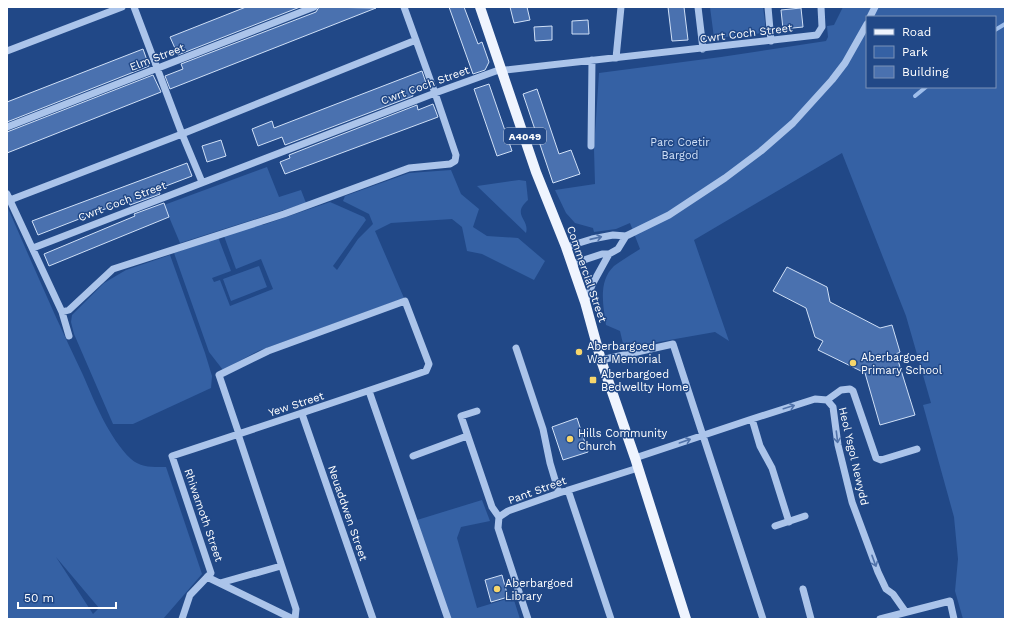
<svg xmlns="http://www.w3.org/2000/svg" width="1012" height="626" font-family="'Work Sans',sans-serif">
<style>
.green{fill:#3561a4;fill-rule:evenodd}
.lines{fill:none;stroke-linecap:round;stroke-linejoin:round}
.stream{stroke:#9fbeeb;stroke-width:4}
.building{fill:#4a71af;stroke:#d0e0f7}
.minor{stroke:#abc4ea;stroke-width:7}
.major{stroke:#eff4fe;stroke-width:10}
.oneway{stroke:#5173aa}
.poi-dot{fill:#f7d66c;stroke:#214887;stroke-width:1.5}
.labels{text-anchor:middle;stroke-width:3;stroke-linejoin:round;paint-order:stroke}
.shield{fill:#214887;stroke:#bcc8db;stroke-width:1}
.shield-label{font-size:10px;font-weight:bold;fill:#fff}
.street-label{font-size:11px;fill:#fff;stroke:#214887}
.park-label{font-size:11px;fill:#d0e0f7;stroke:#214887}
.poi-label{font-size:11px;fill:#fff;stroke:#214887;text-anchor:start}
</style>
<rect width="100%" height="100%" fill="#214887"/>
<path class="green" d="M710 7H763L765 22V33L714 38Z
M843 7H1005V619H963L955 591 958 559 954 517 923 405 931 403 906 316 842 153 694 240 729 341 715 332 624 348 620 331 606 325C603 305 598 281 614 266 622 260 632 254 640 249L630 223 616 229 594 232 593 228 575 223 566 213 555 190 595 184 594 149 599 73 721 57 826 41 828 37 827 26 834 25ZM867 17H995V87H867Z
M267 167 279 197 301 190 306 203 180 243 164 205Z
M451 170 461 194 479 209 473 227 487 236 518 238 545 261 534 280 482 254 467 251 462 227 452 219 391 223 375 231 404 298 258 351 223 370 209 352 174 253 218 237 231 271 212 278 214 282 220 280 230 306 273 289 261 259 236 269 224 236 260 224 263 225 330 202 364 217 366 220 333 266 337 270 358 239 373 224 369 214 343 201 345 196 409 173Z
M519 180 526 181 528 200C511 215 530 219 526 233L477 186Z
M7 206C32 263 56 319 83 375 95 403 109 438 131 459 141 468 153 467 166 467L202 574 163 619H7ZM56 557 99 608 93 614Z
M170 255 205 353 212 376 211 388 133 424H113L74 334 71 322 72 315 104 283 126 270Z
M259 266 267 287 231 301 223 279Z
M482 500 490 521 461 527 457 538 477 608 513 597 520 619H451L417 520Z"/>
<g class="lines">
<path class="stream" d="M995 30 1005 24
M915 96 926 87"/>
</g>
<path class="building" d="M246 7H300L178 55 170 37Z
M319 7 376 8 170 89 165 76 183 69 181 64 316 12Z
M449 7H464L478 44 482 42 489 62 485 70 473 74Z
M510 7H527L530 20 514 23Z
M668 7H684L688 40 672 41Z
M801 8 803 27 783 29 781 10Z
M588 20 589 34H572V21Z
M552 26V40L535 41 534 27Z
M143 49 149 66 7 122V102Z
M422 71 427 86 411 91 413 96 285 145 282 137 258 146 252 129 272 121 274 128Z
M153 75 161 92 7 153V132Z
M489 84 512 151 497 156 474 89Z
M537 89 559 154 571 150 580 174 553 183 523 94Z
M433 104 438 117 285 174 280 162 290 158 289 155 417 105 418 110Z
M221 140 226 156 207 162 202 146Z
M187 163 192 176 158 189 160 194 130 205 128 200 38 235 32 221Z
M164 203 169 217 49 266 44 254 135 216 134 214Z
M787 267 827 287 830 302 880 328 892 325 900 352 896 354 915 415 880 425 865 373 818 350 823 341 815 337 806 308 773 291Z
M577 418 588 452 563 460 552 427Z
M502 575 508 597 491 602 485 580Z"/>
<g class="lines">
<path class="minor" d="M134 7 182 134 202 182
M698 7 703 49
M768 7 771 41
M870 17 875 7
M7 51 122 7
M616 58 621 7
M7 127 314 7
M591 146 592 60
M7 194 62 312 69 336
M10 200 182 134 416 40
M566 247 592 239 613 235 626 236
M33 248 435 93 496 71 817 35 822 27 821 7
M572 264 602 254H609L618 249 626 236 669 215 725 178 761 151 793 123 832 80 845 63 867 24
M585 302 593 283 609 254
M62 312 69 310 113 269 284 214 409 168 450 164 455 161 456 155 435 93 404 7
M516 348 543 429 550 463 559 493
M601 360 673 344 763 619
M369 391 448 619
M827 400 841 390 850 389 853 391 876 458 881 460 917 449
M477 411 461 416 492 507 499 517
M302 414 373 619
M752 419 760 446 772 468 789 522
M413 456 467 436
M635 458 752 419 815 399 827 400 833 407 838 445 852 502 878 572 886 589 893 594 905 611
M568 490 611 619
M775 526 805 516
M207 577 293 619
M220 583 281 566
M803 589 811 619
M182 619 190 595 211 573 172 456C257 428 342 400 426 371L429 364 405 301 268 351 219 375 239 434V437L296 609 295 619
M528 619 498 528 499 517 508 511 559 493 638 468
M880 619 950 601 954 619"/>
<path class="major" d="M480 7 536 172 566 247 585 302 601 360 635 458 686 619"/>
</g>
<defs><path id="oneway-shaft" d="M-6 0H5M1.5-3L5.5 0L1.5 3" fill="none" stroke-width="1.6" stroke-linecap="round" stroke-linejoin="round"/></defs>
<g class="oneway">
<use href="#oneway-shaft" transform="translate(596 238) rotate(-13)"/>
<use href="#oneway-shaft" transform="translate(789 407) rotate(-17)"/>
<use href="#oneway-shaft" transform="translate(837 437) rotate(83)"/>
<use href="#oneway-shaft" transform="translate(685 441) rotate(-19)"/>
<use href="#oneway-shaft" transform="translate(874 561) rotate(70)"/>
</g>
<g class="poi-dot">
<circle cx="579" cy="352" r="4"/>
<circle cx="853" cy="363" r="4"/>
<rect x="589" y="376" width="8" height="8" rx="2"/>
<circle cx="570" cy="439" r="4"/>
<circle cx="497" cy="589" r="4"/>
</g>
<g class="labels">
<rect class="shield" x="504" y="128" width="42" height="16" rx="3"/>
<g class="shield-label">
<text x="525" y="140">A4049</text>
</g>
<g class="street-label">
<text transform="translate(746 33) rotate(-7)" y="4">Cwrt Coch Street</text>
<text transform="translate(157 57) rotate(-21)" y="4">Elm Street</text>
<text transform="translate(425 85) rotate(-20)" y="4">Cwrt Coch Street</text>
<text transform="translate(122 201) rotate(-21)" y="4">Cwrt Coch Street</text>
<text transform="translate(587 274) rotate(71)" y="4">Commercial Street</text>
<text transform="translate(296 404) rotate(-18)" y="4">Yew Street</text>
<text transform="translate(854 456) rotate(77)" y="4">Heol Ysgol Newydd</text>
<text transform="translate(537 490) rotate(-20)" y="4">Pant Street</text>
<text transform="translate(348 513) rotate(71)" y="4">Neuaddwen Street</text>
<text transform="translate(204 515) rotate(71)" y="4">Rhiwamoth Street</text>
</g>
<g class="park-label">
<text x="680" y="146">Parc Coetir<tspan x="680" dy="13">Bargod</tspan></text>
</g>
<g class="poi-label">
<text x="587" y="350">Aberbargoed<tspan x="587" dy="13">War Memorial</tspan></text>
<text x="861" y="361">Aberbargoed<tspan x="861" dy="13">Primary School</tspan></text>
<text x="601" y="378">Aberbargoed<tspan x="601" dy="13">Bedwellty Home</tspan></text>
<text x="578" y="437">Hills Community<tspan x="578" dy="13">Church</tspan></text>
<text x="505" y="587">Aberbargoed<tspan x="505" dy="13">Library</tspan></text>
</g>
</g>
<rect width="1012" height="626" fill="none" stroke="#ffffff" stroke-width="16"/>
<rect x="866" y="16" width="130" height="72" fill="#214887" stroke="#7a91b7"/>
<rect x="874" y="29" width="20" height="6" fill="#eff4fe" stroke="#7a91b7"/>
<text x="902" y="36" font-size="12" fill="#ffffff">Road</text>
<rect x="874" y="46" width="20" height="12" fill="#3561a4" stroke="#7a91b7"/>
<text x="902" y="56" font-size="12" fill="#ffffff">Park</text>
<rect x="874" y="66" width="20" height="12" fill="#4a71af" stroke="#7a91b7"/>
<text x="902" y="76" font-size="12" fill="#ffffff">Building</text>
<path d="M18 602v6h98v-6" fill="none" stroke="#ffffff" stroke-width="2"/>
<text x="24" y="602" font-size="12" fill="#ffffff" stroke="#214887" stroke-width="3" paint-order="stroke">50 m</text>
</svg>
